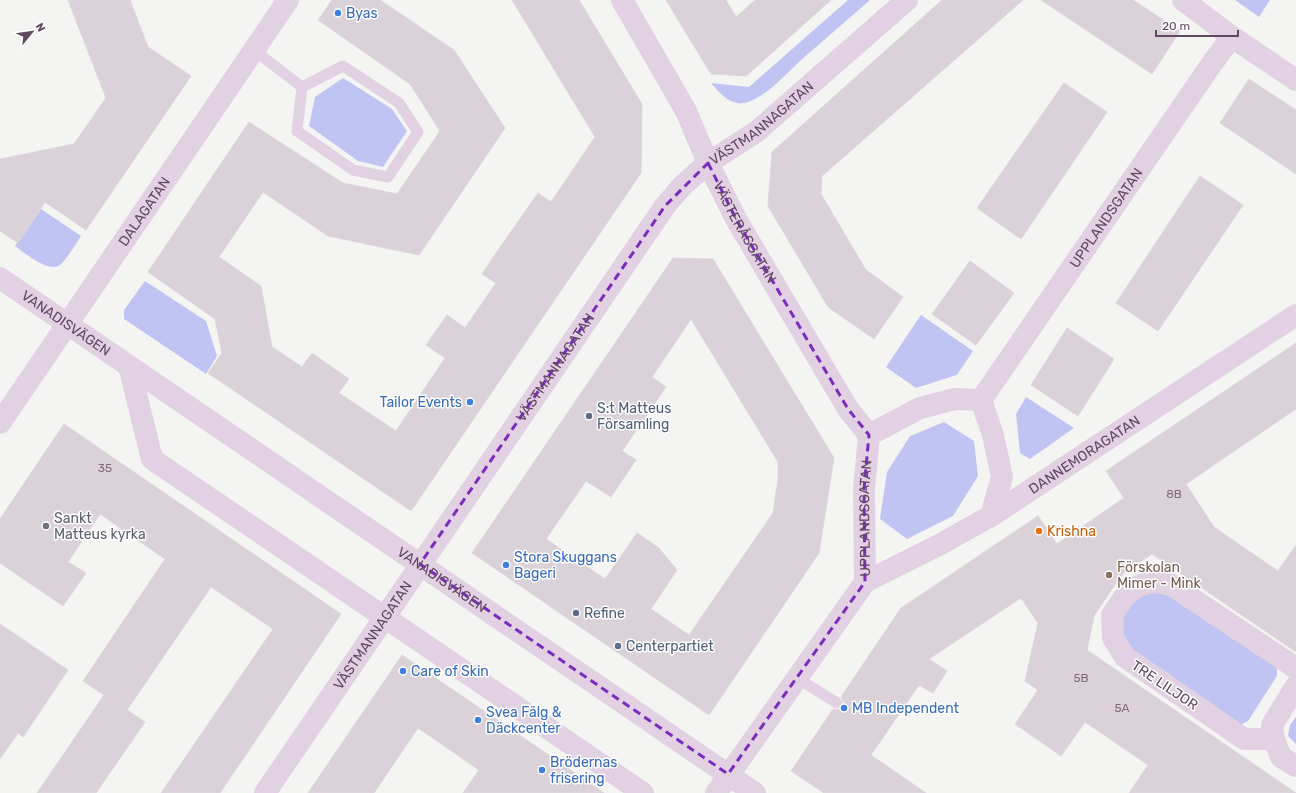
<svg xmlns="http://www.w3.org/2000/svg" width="1296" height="793" font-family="Rubik,sans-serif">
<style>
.green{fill:#c0c4f3}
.building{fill:#dbd1d9;stroke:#ded6dc;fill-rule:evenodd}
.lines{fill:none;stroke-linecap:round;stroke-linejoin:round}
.lane{stroke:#e2d1e3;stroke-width:11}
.street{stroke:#e2d1e3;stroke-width:22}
.marked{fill:none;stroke:#7b2cbf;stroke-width:3;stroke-dasharray:8 5;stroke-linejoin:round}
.shop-dot{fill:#3f7fe0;stroke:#fff;stroke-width:1.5}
.service-dot{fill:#5c6f8a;stroke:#fff;stroke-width:1.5}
.worship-dot{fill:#6b7280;stroke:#fff;stroke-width:1.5}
.food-dot{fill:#e8710a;stroke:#fff;stroke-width:1.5}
.education-dot{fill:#8d6e63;stroke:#fff;stroke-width:1.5}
.labels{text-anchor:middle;stroke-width:3;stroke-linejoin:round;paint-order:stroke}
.number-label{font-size:12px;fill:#806a80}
.shop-label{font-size:14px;fill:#366cbe;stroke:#fff;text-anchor:start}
.street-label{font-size:14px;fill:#624862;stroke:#fff}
.service-label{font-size:14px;fill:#4e5e75;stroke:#fff;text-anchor:start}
.worship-label{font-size:14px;fill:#5b616d;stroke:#fff;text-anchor:start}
.food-label{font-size:14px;fill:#c56008;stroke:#fff;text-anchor:start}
.education-label{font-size:14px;fill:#785e54;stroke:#fff;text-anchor:start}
</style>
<rect width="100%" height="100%" fill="#f4f5f2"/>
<path class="green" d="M848 0H870C847 20 823 41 800 61 786 74 763 100 744 103 730 106 719 92 711 83L749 87Z
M1235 0H1270L1259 17Z
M343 78 392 109 407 131 383 167 358 161 309 126 315 97Z
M41 209 81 236C75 245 69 256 61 264 50 275 25 253 15 246Z
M145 281 206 321 217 356 206 374 124 319V310Z
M921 315 973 351 957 375 916 388 886 367Z
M1026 397 1074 428 1030 459 1020 453 1016 414Z
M944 422 974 441 978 476 953 516 907 539 880 519 887 472 910 436Z
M1157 592 1180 599 1277 665V676L1248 721 1238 726 1139 660 1125 639 1121 628 1122 617 1129 604 1141 595Z
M1296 717V744L1288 736 1290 725Z"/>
<path class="building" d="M68 0H130L148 47 191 76 86 230 45 202 18 243 0 231V159L74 144 106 98Z
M332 0H380L454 50 505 128 419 255 328 236 263 192 219 257 261 286 272 347 302 367 312 353 349 379 339 393 396 431 445 358 426 345 447 315 465 328 496 283 482 274 496 253 538 193 551 202 595 137 512 0H579L642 104 641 173 411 511 208 373 222 353 215 319 148 272 249 122 343 183 397 194 440 131 410 84 318 20Z
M666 0H726L736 17 755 0H831L746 76 711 74Z
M942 0H1023L822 176 821 194 866 270 903 297 874 339 828 307 768 206 772 152Z
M1041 0H1133L1180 31 1152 74Z
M1249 79 1296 110V174L1220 123Z
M1064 83 1107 112 1021 239 977 208Z
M1200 176 1243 205 1158 331 1116 303Z
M673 258 713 259 834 458 819 553 709 715 472 553ZM691 319 778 462V479L773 513 689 635 651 609 677 570 659 548 637 533 605 579 546 539 586 481 611 497 636 460 622 451 666 387 652 377Z
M970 261 1014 293 976 345 932 314Z
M1067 328 1114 359 1078 416 1031 385Z
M1296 343V409L1186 484 1214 527 1278 571 1296 545V652L1152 554 1124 573 1112 589 1094 616 1087 650 1296 793H1129L1148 765 1085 722 1061 756 1015 724 1038 690 1025 681 1038 623 1021 598 929 659 947 671 933 693 919 685 871 755 926 793H824L791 771 833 709 837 710 843 707 844 703 841 697 901 608 1038 516 1057 544 1124 498 1106 471Z
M64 424 341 614 220 793H161L273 629 211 587 127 710 145 722 96 793H37L104 695 83 681 165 559 100 514 68 562 86 573 63 606 0 563V519Z
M0 624 68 670 23 737 18 733 0 759Z
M402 655 575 773 604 793H463L479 770 418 728 374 793H308Z"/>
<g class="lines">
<path class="lane" d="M254 50 302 87 297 131 353 170 388 177 418 132 399 103 343 66 302 87
M797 678 837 703"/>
<g class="street">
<path id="s1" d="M622 0 686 111 708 163 736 219 848 409 869 435"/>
<path d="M1183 0 1232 37 1296 80"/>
<path id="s2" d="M0 278 755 793"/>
<path d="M129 366 152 459 643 793"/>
<path id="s3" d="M981 400 1213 62 1232 37"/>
<path id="s4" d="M0 423 288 0"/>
<path id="s5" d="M865 582 939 545 991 516 1296 315"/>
<path d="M1296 686 1272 725 1274 739 1281 757 1296 766"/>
<path d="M1274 739H1244L1125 657 1113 638 1112 615 1125 596 1138 586 1151 582 1170 584 1296 668"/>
<path id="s6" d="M265 793 665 206 682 186 708 163 756 132 907 0"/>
<path id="s7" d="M716 793 865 582 864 489 869 435 920 408 955 399 981 400 993 435 1002 477 991 516"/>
</g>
</g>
<path class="marked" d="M708 163 736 219 848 409 869 435 864 489 865 582 728 774 420 564 665 206Z"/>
<g class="shop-dot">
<circle cx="338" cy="13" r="4"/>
<circle cx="470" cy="402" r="4"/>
<circle cx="506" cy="565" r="4"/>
<circle cx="403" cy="671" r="4"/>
<circle cx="844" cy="708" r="4"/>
<circle cx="478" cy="720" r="4"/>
<circle cx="542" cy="770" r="4"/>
</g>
<g class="service-dot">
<circle cx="589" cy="416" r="4"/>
<circle cx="576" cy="613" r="4"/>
<circle cx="618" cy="646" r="4"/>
</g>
<circle class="worship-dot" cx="46" cy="526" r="4"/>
<circle class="food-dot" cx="1039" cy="531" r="4"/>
<circle class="education-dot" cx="1109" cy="575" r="4"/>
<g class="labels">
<g class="number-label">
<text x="105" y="472">35</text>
<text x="1174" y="498">8B</text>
<text x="1081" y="682">5B</text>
<text x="1122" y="712">5A</text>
</g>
<g class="shop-label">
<text x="346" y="18">Byas</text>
<text x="462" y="407" text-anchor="end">Tailor Events</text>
<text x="514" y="562">Stora Skuggans<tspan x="514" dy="16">Bageri</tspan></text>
<text x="411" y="676">Care of Skin</text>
<text x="852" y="713">MB Independent</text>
<text x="486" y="717">Svea Fälg &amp;<tspan x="486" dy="16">Däckcenter</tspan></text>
<text x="550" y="767">Brödernas<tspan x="550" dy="16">frisering</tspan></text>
</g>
<g class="street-label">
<text dy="5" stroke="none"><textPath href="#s6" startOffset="838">VÄSTMANNAGATAN</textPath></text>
<text dy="5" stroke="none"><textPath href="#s4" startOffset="256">DALAGATAN</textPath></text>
<text dy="5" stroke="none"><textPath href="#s3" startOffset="221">UPPLANDSGATAN</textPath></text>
<text dy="5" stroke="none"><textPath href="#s1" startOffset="263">VÄSTERÅSGATAN</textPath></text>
<text dy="5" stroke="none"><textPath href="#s2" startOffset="80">VANADISVÄGEN</textPath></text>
<text dy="5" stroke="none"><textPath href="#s6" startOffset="515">VÄSTMANNAGATAN</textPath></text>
<text dy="5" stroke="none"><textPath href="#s5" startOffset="254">DANNEMORAGATAN</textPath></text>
<text dy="5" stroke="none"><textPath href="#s7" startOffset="322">UPPLANDSGATAN</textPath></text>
<text dy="5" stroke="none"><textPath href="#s2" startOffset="535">VANADISVÄGEN</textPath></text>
<text dy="5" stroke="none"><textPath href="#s6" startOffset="191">VÄSTMANNAGATAN</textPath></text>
<text transform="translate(1165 685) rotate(34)" y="5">TRE LILJOR</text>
</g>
<g class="service-label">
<text x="597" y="413">S:t Matteus<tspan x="597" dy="16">Församling</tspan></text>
<text x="584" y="618">Refine</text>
<text x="626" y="651">Centerpartiet</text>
</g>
<g class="worship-label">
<text x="54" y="523">Sankt<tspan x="54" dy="16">Matteus kyrka</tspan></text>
</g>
<g class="food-label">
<text x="1047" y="536">Krishna</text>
</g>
<g class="education-label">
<text x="1117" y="572">Förskolan<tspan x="1117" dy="16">Mimer - Mink</tspan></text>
</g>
</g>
<g transform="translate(32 32) rotate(61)" stroke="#ffffff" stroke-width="3" paint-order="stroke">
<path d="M0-3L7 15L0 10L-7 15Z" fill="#624862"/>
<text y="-6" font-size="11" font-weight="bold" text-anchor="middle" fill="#624862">N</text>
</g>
<path d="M1156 30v6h82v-6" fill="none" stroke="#624862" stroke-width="2"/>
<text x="1162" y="30" font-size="12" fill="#624862" stroke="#ffffff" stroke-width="3" paint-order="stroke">20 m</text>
</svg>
